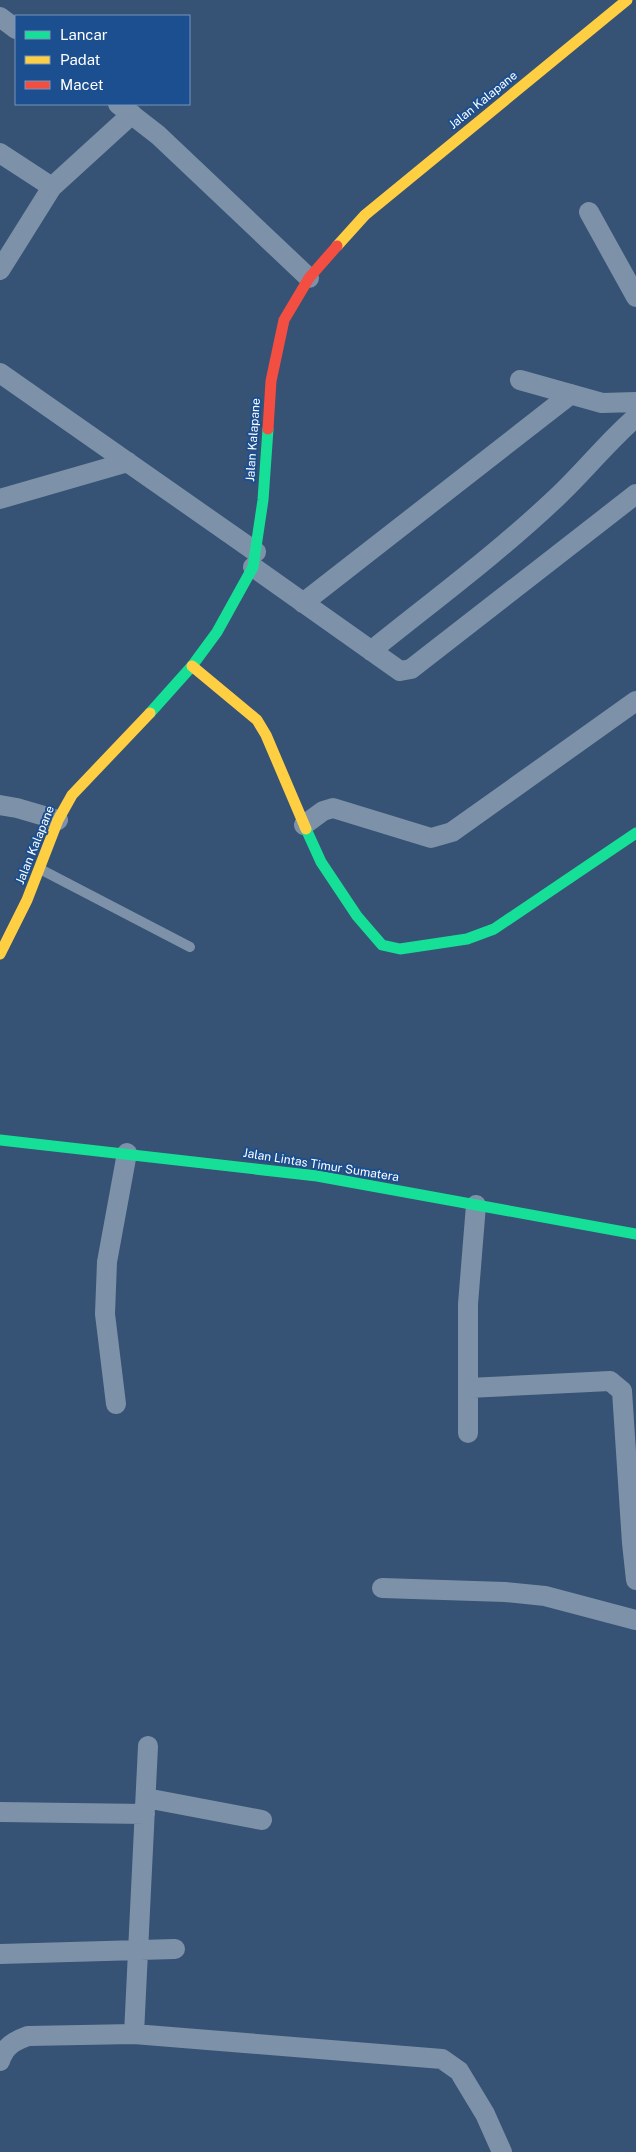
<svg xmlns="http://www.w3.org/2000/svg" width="636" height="2152" font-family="'Public Sans',sans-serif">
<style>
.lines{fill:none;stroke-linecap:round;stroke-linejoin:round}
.lane{stroke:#7d92a8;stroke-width:10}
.street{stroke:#7d92a8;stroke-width:20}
.fast{stroke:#16e098;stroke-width:11}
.slow{stroke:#ffcf43;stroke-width:11}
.jam{stroke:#f24e42;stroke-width:11}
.labels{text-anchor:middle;stroke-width:4;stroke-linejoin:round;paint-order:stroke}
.street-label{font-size:12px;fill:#fff;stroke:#1b4f8f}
</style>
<rect width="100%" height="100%" fill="#365274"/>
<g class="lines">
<path class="lane" d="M40 869 190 947"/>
<path class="street" d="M0 17 16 29
M118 104 158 135 309 278
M0 153 52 187 132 114
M589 212 636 297
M0 270 52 187
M0 373 256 552
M520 380 602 403 636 402
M0 499 128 462
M253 567 400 671 411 669 636 494
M303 603 571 394
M371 651C433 601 498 553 556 498 584 472 607 442 636 417
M0 805 17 808 58 820
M304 825 323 811 333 808 431 838 452 832 636 701
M468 1388 610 1381 622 1391 632 1543 636 1580
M116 1404 105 1314 107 1262 127 1153
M468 1433V1304L476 1205
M382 1588 505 1592 545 1596 636 1620
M146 1798 262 1820
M0 1812 145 1814
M0 1954 175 1949
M134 2034 148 1746
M0 2061C5 2046 14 2041 28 2036L134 2034 442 2059 459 2071 485 2114 502 2152"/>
<path class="fast" d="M150 713 192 666 217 632 253 567 263 500 268 429
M306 829 321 862 357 916 382 945 400 949 467 939 494 929 636 833
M0 1140 317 1176 636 1234"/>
<path class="slow" d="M337 246 365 215 627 0
M192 666 257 720 266 735 306 829
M0 954 27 900 58 820 72 795 150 713"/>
<path class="jam" d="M268 429 271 381 284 320 309 278 337 246"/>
</g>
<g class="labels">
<g class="street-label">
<text transform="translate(483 100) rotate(-39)" y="4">Jalan Kalapane</text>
<text transform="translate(253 440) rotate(-86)" y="4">Jalan Kalapane</text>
<text transform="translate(35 845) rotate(-68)" y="4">Jalan Kalapane</text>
<text transform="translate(321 1165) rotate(9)" y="4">Jalan Lintas Timur Sumatera</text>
</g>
</g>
<rect x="15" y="15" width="175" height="90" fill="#1b4f8f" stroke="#7695bc"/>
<rect x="25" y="31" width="25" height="8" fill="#16e098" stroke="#7695bc"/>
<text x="60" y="40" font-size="15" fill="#ffffff">Lancar</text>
<rect x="25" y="56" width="25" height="8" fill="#ffcf43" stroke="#7695bc"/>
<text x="60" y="65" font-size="15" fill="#ffffff">Padat</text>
<rect x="25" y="81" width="25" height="8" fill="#f24e42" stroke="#7695bc"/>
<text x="60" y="90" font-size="15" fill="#ffffff">Macet</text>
</svg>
